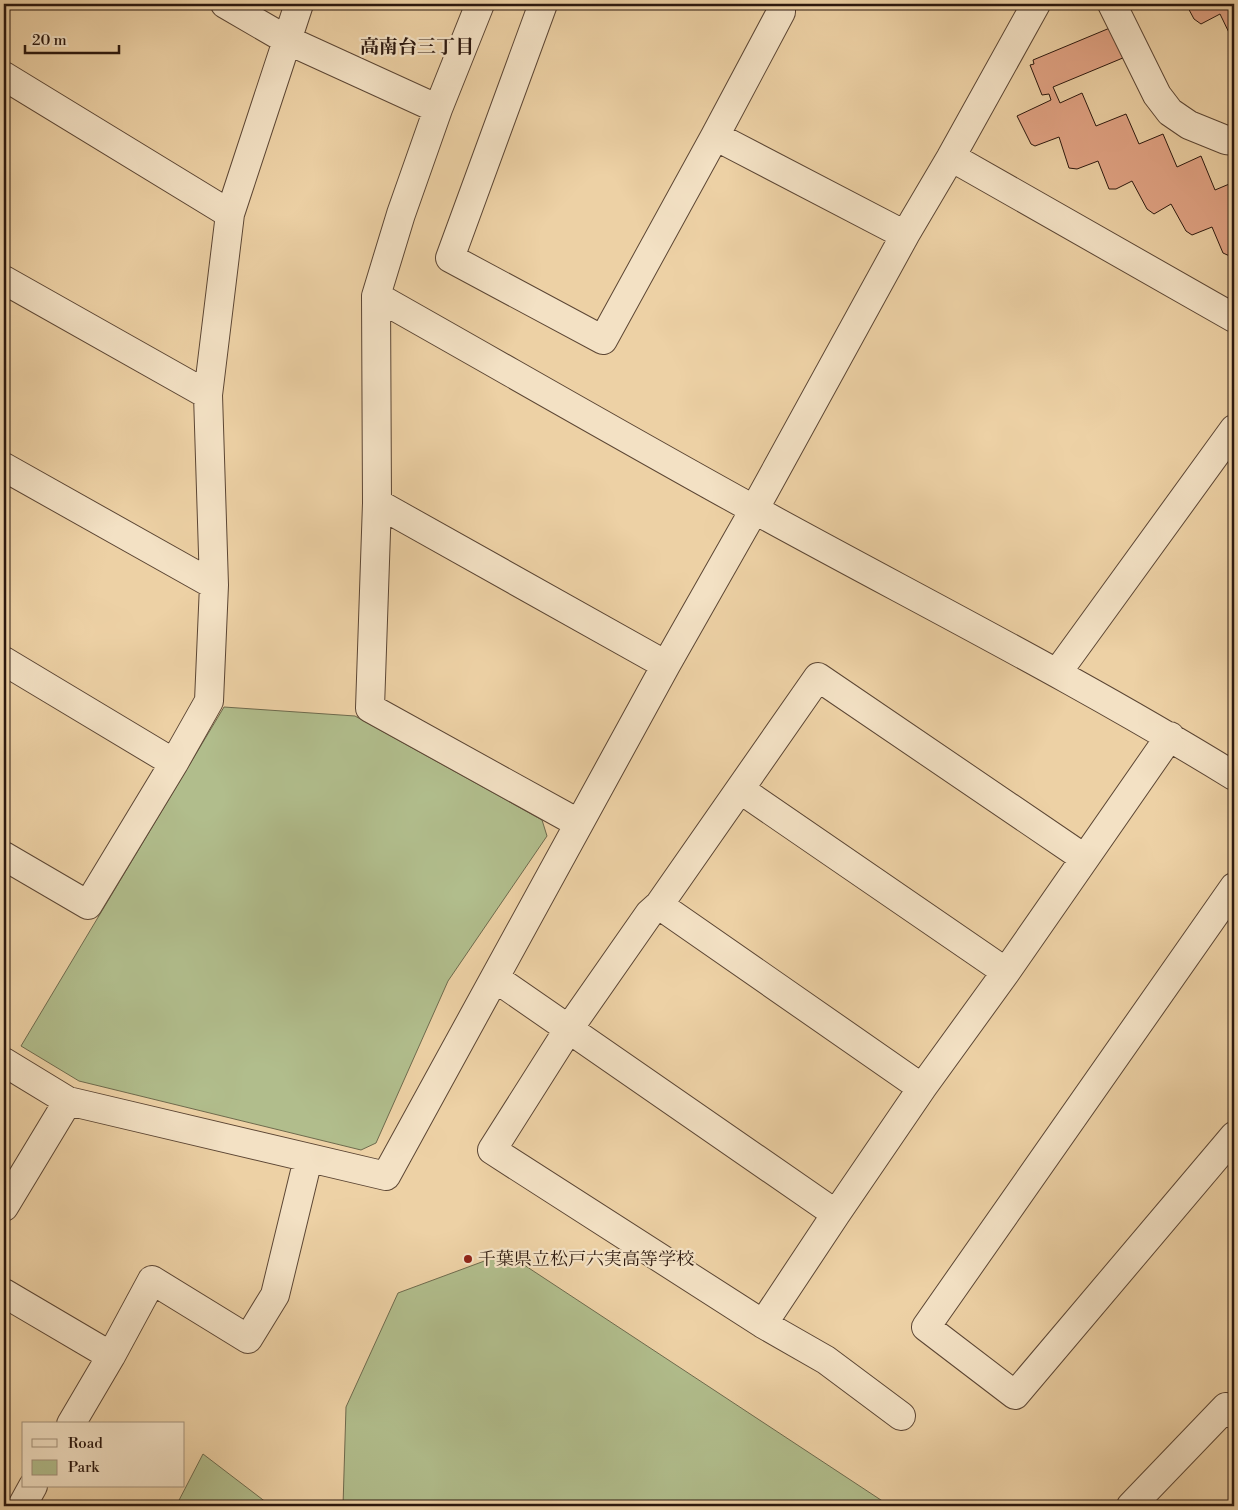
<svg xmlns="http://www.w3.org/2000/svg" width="1238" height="1510" font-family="'Libre Bodoni','Noto Serif JP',serif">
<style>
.green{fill:#b1bd8c;stroke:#6e6a4d}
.building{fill:#e1a384;stroke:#2c180e}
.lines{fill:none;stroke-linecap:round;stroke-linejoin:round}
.minor-casing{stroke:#5c4634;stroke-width:30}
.minor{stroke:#f3e1c4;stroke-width:28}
.poi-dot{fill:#8f2418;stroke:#f3e1c4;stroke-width:2}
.labels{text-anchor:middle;stroke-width:4.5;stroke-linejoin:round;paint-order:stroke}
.poi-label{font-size:18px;fill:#2c180e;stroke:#f3e1c4;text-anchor:start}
.neighbourhood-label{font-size:19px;font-weight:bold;fill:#2c180e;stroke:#f3e1c4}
</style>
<rect width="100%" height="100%" fill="#edd1a5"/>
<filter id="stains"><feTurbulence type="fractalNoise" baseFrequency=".004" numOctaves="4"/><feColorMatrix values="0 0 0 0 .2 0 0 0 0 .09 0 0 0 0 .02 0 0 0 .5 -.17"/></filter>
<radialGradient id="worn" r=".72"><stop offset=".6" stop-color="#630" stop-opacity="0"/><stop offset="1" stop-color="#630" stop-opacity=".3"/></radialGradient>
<path class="green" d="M224 707 355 716 542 820 547 836 448 981 376 1143 361 1150 79 1081 21 1046Z
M506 1253 890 1506H343L346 1407 398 1293Z
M203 1454 271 1506H176Z"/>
<path class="building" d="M1186 4H1234V43L1220 14 1201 24 1194 19Z
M1117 25 1130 55 1053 87 1060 103 1082 93 1096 126 1126 114 1139 144 1163 134 1177 167 1201 156 1215 190 1234 182V258L1223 253 1212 227 1192 235 1186 231 1171 204 1154 214 1147 209 1132 181 1116 189H1109L1098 161 1077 169 1069 168 1059 137 1035 146 1031 144 1017 116 1051 100 1049 94 1042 95 1030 65 1034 64 1033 60Z"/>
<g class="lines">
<g class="minor-casing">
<path id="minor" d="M225 4 287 40 438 109
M480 4 438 109 401 214 376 296 377 503 370 708 578 823
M543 4 450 258 603 340 715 136 781 12V4
M1112 4 1157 95 1170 112 1189 125 1226 140 1234 141
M4 76 230 214
M715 136 905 235
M951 157 1234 318
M4 280 208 395
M376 296C502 367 628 440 755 510 915 598 1078 680 1234 776
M4 467 214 585
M377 503 666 665
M4 661 174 763
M1057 673 1234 429
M741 790 1006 972
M4 856 88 905 174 763 209 701 214 585 208 395 230 214 299 4
M1234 887 926 1327 1015 1395 1234 1136
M659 905 922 1088
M495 978 836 1214
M4 1062 68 1101 386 1176 666 665 754 510 905 235 951 157 1036 4
M4 1207 68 1101
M4 1293 111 1356
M763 1324 836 1214 922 1088 1006 972 1170 736
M901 1416 826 1360 763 1324 492 1150 568 1030 649 914 659 905 818 677 1084 858
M71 1424 111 1356 152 1280 248 1339 275 1295 308 1159
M22 1506 33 1486
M1131 1506 1226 1407 1234 1414"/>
</g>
<use href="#minor" class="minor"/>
</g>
<circle class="poi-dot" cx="468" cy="1259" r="5"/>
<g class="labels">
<g class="poi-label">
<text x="478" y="1265">千葉県立松戸六実高等学校</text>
</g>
<g class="neighbourhood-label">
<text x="417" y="53">高南台三丁目</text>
</g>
</g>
<rect width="1238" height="1510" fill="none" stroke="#edd1a5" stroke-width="20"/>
<rect x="5" y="5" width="1228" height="1500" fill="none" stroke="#2c180e" stroke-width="2.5"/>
<rect x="10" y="10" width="1218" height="1490" fill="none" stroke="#2c180e"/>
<rect x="22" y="1422" width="162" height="65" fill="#f3e1c4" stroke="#a3917b"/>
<rect x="32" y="1439" width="25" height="8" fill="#f3e1c4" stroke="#a3917b"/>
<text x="68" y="1448" font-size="15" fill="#2c180e">Road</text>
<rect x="32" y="1460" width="25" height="15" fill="#b1bd8c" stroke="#a3917b"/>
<text x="68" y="1472" font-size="15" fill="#2c180e">Park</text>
<path d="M25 45v8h94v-8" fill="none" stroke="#2c180e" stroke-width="2.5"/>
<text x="32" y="45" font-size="15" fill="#2c180e" stroke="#f3e1c4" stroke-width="4" paint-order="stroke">20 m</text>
<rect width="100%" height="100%" filter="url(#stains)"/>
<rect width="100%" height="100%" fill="url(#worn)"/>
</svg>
